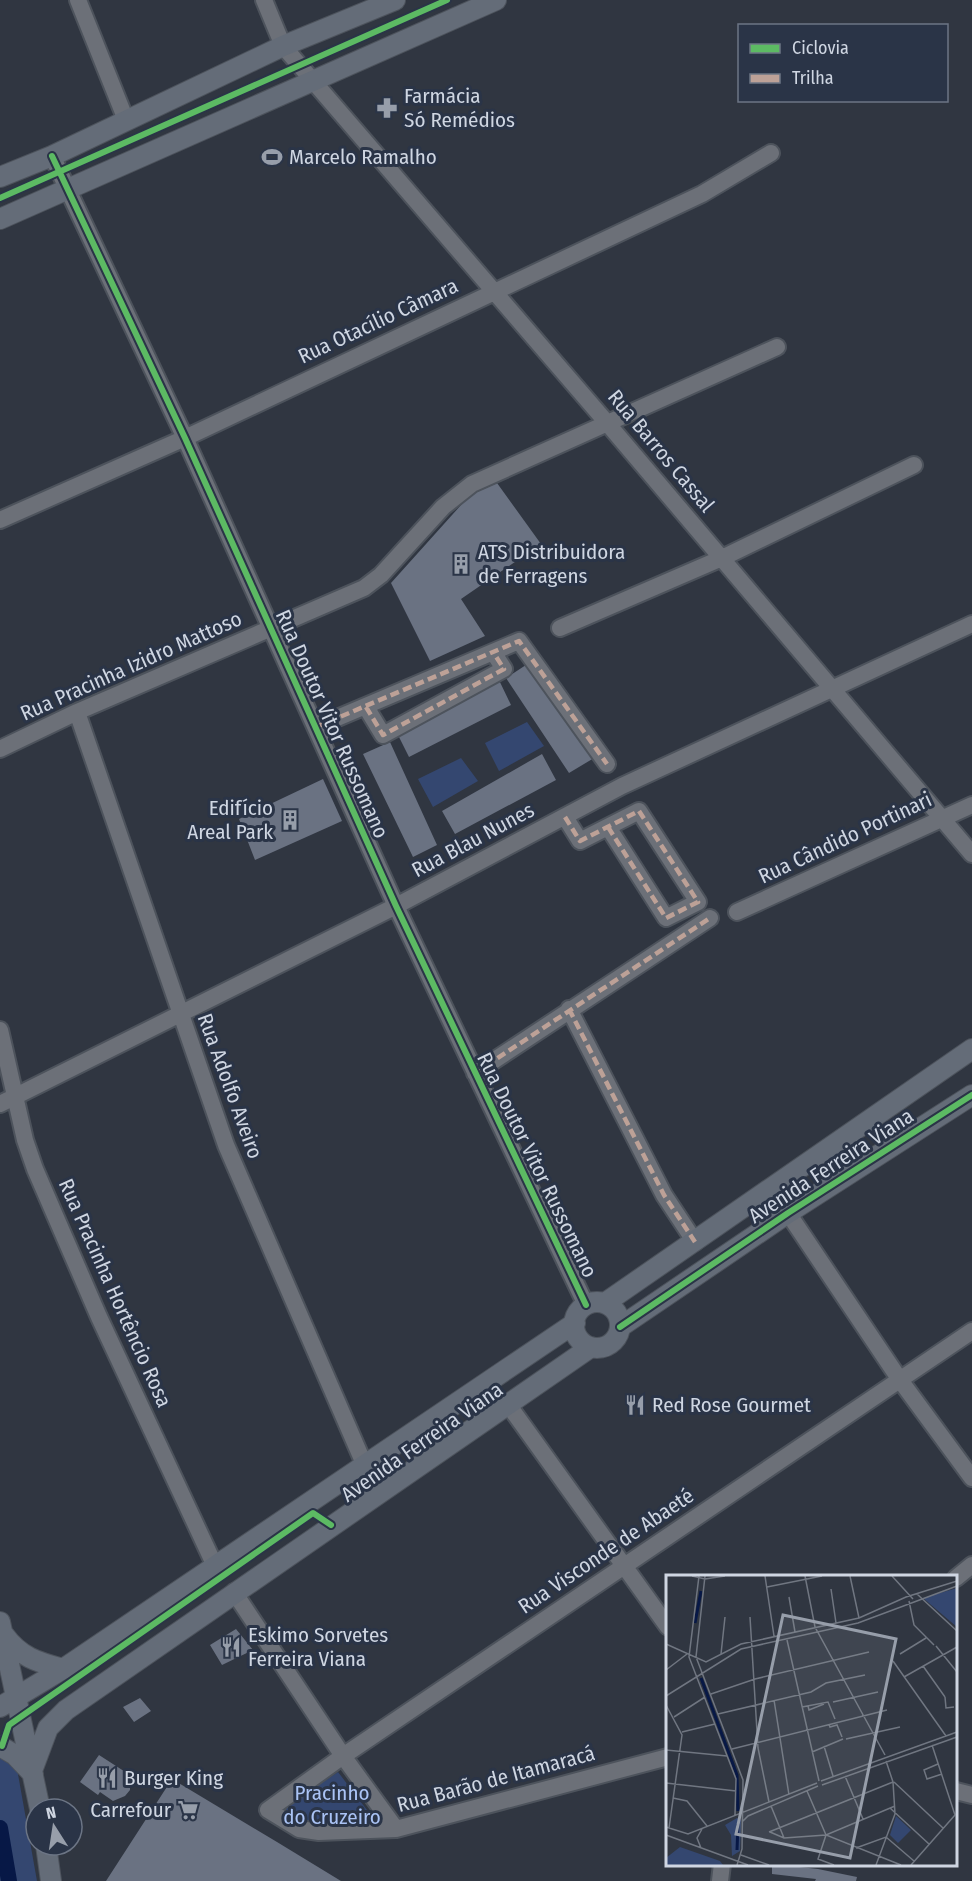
<svg xmlns="http://www.w3.org/2000/svg" width="972" height="1881" font-family="'Fira Sans Condensed',sans-serif">
<style>
.green{fill:#344770}
.lines{fill:none;stroke-linecap:round;stroke-linejoin:round}
.canal{stroke:#071846;stroke-width:16}
.building{fill:#6a7282}
.minor-casing{stroke:#4d535c;stroke-width:20}
.major-casing{stroke:#4d535c;stroke-width:22}
.minor{stroke:#6c7078;stroke-width:16}
.major{stroke:#646c78;stroke-width:20}
.quiet{stroke:#bda197;stroke-width:4.5;stroke-dasharray:9 4.5;stroke-linecap:butt}
.cycleway-casing{stroke:#2a3447;stroke-width:10}
.cycleway{stroke:#5cba63;stroke-width:6}
.labels{text-anchor:middle;stroke-width:6;stroke-linejoin:round;paint-order:stroke}
.poi-label{font-size:21px;fill:#cfd6e2;stroke:#2a3447;text-anchor:start}
.street-label{font-size:21px;fill:#cfd6e2;stroke:#2a3447}
.park-label{font-size:21px;fill:#aac3f5;stroke:#2a3447}
.inset-river{fill:none;stroke:#071846;stroke-width:3}
.inset-road{fill:none;stroke:#707681;stroke-width:1.5}
.view{fill:#979eaa;fill-opacity:0.15;stroke:#979eaa;stroke-width:3}
.inset-edge{fill:none;stroke:#cfd6e2;stroke-width:3}
</style>
<rect width="100%" height="100%" fill="#303641"/>
<path class="green" d="M527 722 544 746 499 771 485 743Z
M461 758 478 781 433 807 418 779Z
M0 1757 16 1763 37 1881H0Z
M338 1772 377 1823 299 1825 283 1809Z"/>
<g class="lines">
<path class="canal" d="M0 1828 9 1881"/>
</g>
<path class="building" d="M497 483 541 544 461 599 485 636 430 661 391 583 470 495Z
M529 663 594 758 569 773 506 678Z
M498 678 511 705 409 757 397 733Z
M390 742 437 845 413 857 363 754Z
M542 754 556 780 455 834 442 811Z
M323 779 342 821 255 860 239 819Z
M236 1629 253 1650 222 1665 210 1645Z
M140 1698 151 1711 134 1722 123 1707Z
M99 1755 130 1775V1790L125 1796 113 1801 100 1792 98 1795 80 1782Z
M172 1779 277 1842 341 1881H106Z
M772 1864 818 1869 857 1877 856 1881H815L816 1879 772 1874Z"/>
<g class="lines">
<g class="minor-casing">
<path id="minor" d="M78 0 126 120
M264 0 283 46 608 424 972 854
M52 156 185 438 396 906 586 1305
M0 520 185 438 702 194 771 153
M560 628 722 558 914 465
M366 707 383 735 504 669 493 652
M77 712 226 1145 365 1466
M316 727 519 641 607 764
M0 749 77 712 364 588 381 575 443 507 472 484 777 347
M565 817 580 841 639 811 698 902 666 918 608 827
M737 912 972 805
M569 1009 664 1195 695 1242
M0 1030 25 1140 35 1169 99 1317 215 1566
M475 1073 710 918
M0 1104 396 906 622 786 972 624
M788 1213 900 1380 972 1478
M507 1403 668 1627
M956 1578 972 1565
M234 1592 343 1756 396 1829
M668 1757 396 1829 319 1832 299 1829 268 1810 343 1756 972 1331
M956 1791 972 1795
M720 1881 722 1864"/>
</g>
<g class="major-casing">
<path id="major" d="M0 177 52 156 283 46 395 0
M0 219 496 0
M574 1325a23 23 0 1 1 46 0a23 23 0 1 1-46 0Z
M605 1303 972 1049
M620 1327 788 1213 972 1095
M0 1622 40 1809
M4 1635C20 1657 37 1662 63 1669
M0 1707 63 1669 575 1323
M0 1746 15 1755 33 1774
M33 1768 48 1728 66 1710 591 1347
M46 1845 51 1881"/>
</g>
<use href="#minor" class="minor"/>
<use href="#major" class="major"/>
<path class="quiet" d="M366 707 383 735 504 669 493 652
M316 727 519 641 607 764
M565 817 580 841 639 811 698 902 666 918 608 827
M569 1009 664 1195 695 1242
M475 1073 710 918"/>
<g class="cycleway-casing">
<path id="cycleway" d="M52 156 185 438 396 906 586 1305
M0 198 447 0
M620 1327 788 1213 972 1095
M2 1746 9 1725 313 1513 331 1525"/>
</g>
<use href="#cycleway" class="cycleway"/>
</g>
<defs>
<g id="pharmacy-bare" transform="scale(1.62)"><path d="M-2-6h4v4h4v4h-4v4h-4v-4h-4v-4h4Z" fill="#979eaa" stroke="#2a3447" stroke-width="2.5" paint-order="stroke"/></g>
<g id="stadium-bare" transform="scale(1.62)"><path d="M0-5a6.5 5 0 1 0 0 10a6.5 5 0 1 0 0-10ZM-3.5-1.8h7v3.6h-7Z" fill="#979eaa" stroke="#2a3447" stroke-width="2.5" paint-order="stroke"/></g>
<g id="building-bare" transform="scale(1.62)"><path d="M-4-6H4V6H1V3H-1V6H-4ZM-2.5-4.3h1.7v1.8h-1.7ZM.8-4.3h1.7v1.8H.8ZM-2.5-1h1.7V.8h-1.7ZM.8-1h1.7V.8H.8Z" fill="#979eaa" stroke="#2a3447" stroke-width="2.5" paint-order="stroke"/></g>
<g id="restaurant-bare" transform="scale(1.62)"><path d="M-5-6h1v4h1v-4h1v4h1v-4h1v5L-1.5 .5V6h-2V.5L-5-1ZM5-6V6H3V1.5H1.5Q1.5-4 5-6Z" fill="#979eaa" stroke="#2a3447" stroke-width="2.5" paint-order="stroke"/></g>
<g id="supermarket-bare" transform="scale(1.62)"><path d="M-6-5.5h2.5l.6 2H6L4.5 2H-2.5L-4.4-4H-6ZM-1.5 3.2a1.3 1.3 0 1 0 .1 0ZM3 3.2a1.3 1.3 0 1 0 .1 0Z" fill="#979eaa" stroke="#2a3447" stroke-width="2.5" paint-order="stroke"/></g>
</defs>
<g fill-rule="evenodd">
<use href="#pharmacy-bare" x="387" y="108"/>
<use href="#stadium-bare" x="272" y="157"/>
<use href="#building-bare" x="461" y="564"/>
<use href="#building-bare" x="290" y="820"/>
<use href="#restaurant-bare" x="635" y="1405"/>
<use href="#restaurant-bare" x="231" y="1647"/>
<use href="#restaurant-bare" x="107" y="1778"/>
<use href="#supermarket-bare" x="188" y="1810"/>
</g>
<g class="labels">
<g class="poi-label">
<text x="404" y="103">Farmácia<tspan x="404" dy="24">Só Remédios</tspan></text>
<text x="289" y="164">Marcelo Ramalho</text>
<text x="478" y="559">ATS Distribuidora<tspan x="478" dy="24">de Ferragens</tspan></text>
<text x="273" y="815" text-anchor="end">Edifício<tspan x="273" dy="24">Areal Park</tspan></text>
<text x="652" y="1412">Red Rose Gourmet</text>
<text x="248" y="1642">Eskimo Sorvetes<tspan x="248" dy="24">Ferreira Viana</tspan></text>
<text x="124" y="1785">Burger King</text>
<text x="171" y="1817" text-anchor="end">Carrefour</text>
</g>
<g class="street-label">
<text transform="translate(378 321) rotate(-25)" y="7">Rua Otacílio Câmara</text>
<text transform="translate(661 451) rotate(50)" y="7">Rua Barros Cassal</text>
<text transform="translate(131 666) rotate(-24)" y="7">Rua Pracinha Izidro Mattoso</text>
<text transform="translate(332 724) rotate(66)" y="7">Rua Doutor Vitor Russomano</text>
<text transform="translate(845 838) rotate(-25)" y="7">Rua Cândido Portinari</text>
<text transform="translate(473 840) rotate(-28)" y="7">Rua Blau Nunes</text>
<text transform="translate(230 1086) rotate(70)" y="7">Rua Adolfo Aveiro</text>
<text transform="translate(537 1165) rotate(64)" y="7">Rua Doutor Vitor Russomano</text>
<text transform="translate(831 1166) rotate(-33)" y="7">Avenida Ferreira Viana</text>
<text transform="translate(115 1293) rotate(66)" y="7">Rua Pracinha Hortêncio Rosa</text>
<text transform="translate(422 1442) rotate(-35)" y="7">Avenida Ferreira Viana</text>
<text transform="translate(606 1551) rotate(-34)" y="7">Rua Visconde de Abaeté</text>
<text transform="translate(496 1779) rotate(-15)" y="7">Rua Barão de Itamaracá</text>
</g>
<g class="park-label">
<text x="332" y="1800">Pracinho<tspan x="332" dy="24">do Cruzeiro</tspan></text>
</g>
</g>
<g transform="translate(666 1575)">
<rect width="291" height="291" fill="#303641"/>
<path d="M291 13V52L257 23ZM230 241 245 255 232 268 224 260ZM71 243 75 245 74 276 66 281 65 260 59 250ZM14 272 54 286 57 290H0V283Z" fill="#344770"/>
<path class="inset-river" d="M29 48 35 16M35 103 71 200 72 236M71 275 72 249"/>
<path class="inset-road" d="M26 1 39 4 59 1M33 1 23 82 70 204 69 240M39 1 30 82 77 205 76 274 71 290M99 1 108 61M139 1 149 52 219 180M184 1 193 43M226 1 247 24M101 12 156 1M165 14 170 48M251 19 291 56M123 22 129 57M243 26 248 50 268 70M84 42 92 173 103 227M121 65 153 206M0 69 40 87 75 69 193 43 240 22 291 6M270 71 291 97M55 79 59 42M234 79 260 63M227 86 280 161M257 91 279 122M0 95 21 79M238 102 291 72M45 119 89 104 203 77M0 121 75 74 192 48 291 11M279 122 280 133 288 132M108 125 123 220M167 127 212 117M0 130 16 160 3 253M142 131 143 135 158 129M136 132 162 127 169 144M52 139 145 117 160 108 199 100M8 142 39 122M163 149 164 152 171 150 176 162M16 157 49 149M180 164 234 152M266 170 289 240M158 171 167 201M66 174 221 135M0 175 61 181M146 177 177 164M272 189 258 195 261 204 276 199M179 201 197 244M155 206 291 157M228 207 277 253M0 208 70 216M156 210 291 162M141 216 160 260 235 290M7 223 21 226 41 251M105 231 118 263M224 233 263 269M77 246 82 241 152 211M0 252 22 259 151 208M103 257 227 207M104 257 118 263 160 260 229 231M0 260 82 290M160 260 152 284 168 290M35 273 31 263 36 254M190 273 220 262 248 286M75 280 103 290M210 290 229 239 227 207 220 186M245 290 289 240"/>
<path class="view" d="M117 40 230 64 184 283 70 259Z"/>
<rect width="291" height="291" class="inset-edge"/>
</g>
<rect x="738" y="24" width="210" height="78" fill="#2a3447" stroke="#6c7585" stroke-width="1.5"/>
<rect x="750" y="44" width="30" height="9" fill="#5cba63" stroke="#6c7585" stroke-width="1.5"/>
<text x="792" y="54" font-size="18" fill="#cfd6e2">Ciclovia</text>
<rect x="750" y="74" width="30" height="9" fill="#bda197" stroke="#6c7585" stroke-width="1.5"/>
<text x="792" y="84" font-size="18" fill="#cfd6e2">Trilha</text>
<g transform="translate(54 1827) rotate(348)"><circle r="28" fill="#2a3447" stroke="#6c7585" stroke-width="1.5"/>
<path d="M0-4.5L10 22L0 15L-10 22Z" fill="#979eaa"/>
<text y="-9" font-size="16" font-weight="bold" text-anchor="middle" fill="#cfd6e2">N</text>
</g>
</svg>
